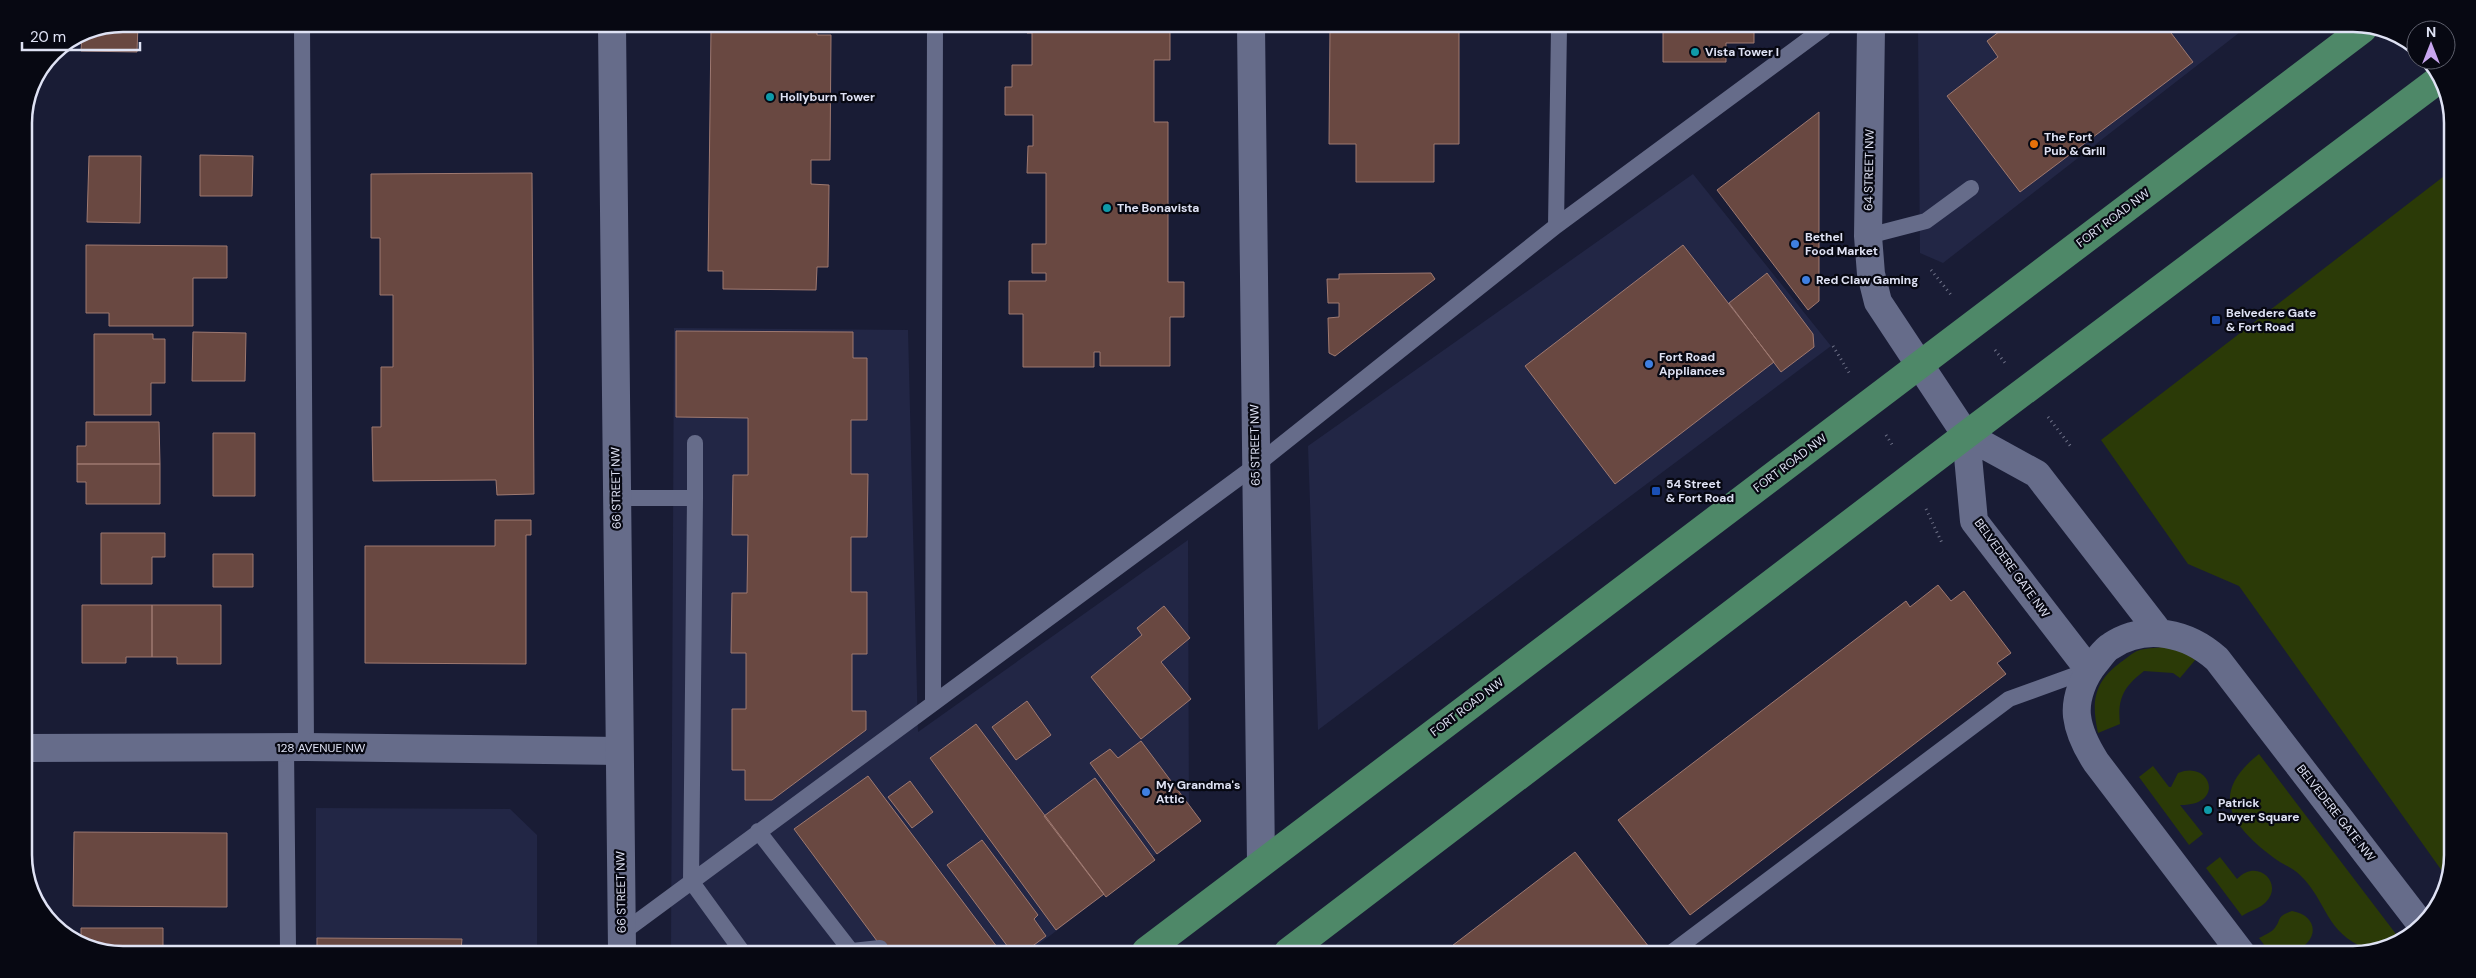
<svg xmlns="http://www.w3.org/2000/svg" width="2476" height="978" font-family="'DM Sans',sans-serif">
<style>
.built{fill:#222645}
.green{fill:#2b3a07}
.building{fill:#694841;stroke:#9e7971}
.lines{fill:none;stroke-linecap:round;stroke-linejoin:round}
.path{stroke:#6f7288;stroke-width:3;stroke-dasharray:1 4;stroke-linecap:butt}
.service{stroke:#666c8a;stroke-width:16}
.minor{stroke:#666c8a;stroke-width:28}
.secondary{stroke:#666c8a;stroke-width:28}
.primary{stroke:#4e8868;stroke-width:28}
.culture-dot{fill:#0f9aa8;stroke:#070812;stroke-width:2}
.food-dot{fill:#e8710a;stroke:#070812;stroke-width:2}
.shop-dot{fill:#3f7fe0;stroke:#070812;stroke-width:2}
.transit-dot{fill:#1a4fb4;stroke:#070812;stroke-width:2}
.labels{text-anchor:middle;stroke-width:4.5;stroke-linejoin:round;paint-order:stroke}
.poi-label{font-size:12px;font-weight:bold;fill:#dfe2f4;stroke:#070812;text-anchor:start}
.street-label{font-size:12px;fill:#dfe2f4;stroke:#070812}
.rim{fill:none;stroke:#dfe2f4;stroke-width:2.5}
</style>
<rect width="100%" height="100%" fill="#191c35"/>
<path class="built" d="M1918 28 2244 29 1943 263 1920 253Z
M1693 174 1831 346 1318 730 1308 446Z
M674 328 908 330 918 732 1188 540 1189 829 1030 951 671 950Z
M316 808 510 809 537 835V950L316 949Z"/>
<path class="green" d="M2452 170 2447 878 2239 586 2188 564 2101 440Z
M2164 647 2187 652 2196 659 2180 678 2173 673 2144 671C2125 686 2117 697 2120 724L2098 733C2091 701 2094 682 2121 662 2126 659 2132 653 2137 651 2145 648 2155 648 2164 647Z
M2259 754 2399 938 2367 949C2324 932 2328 902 2300 875 2293 868 2282 864 2274 858 2231 826 2208 794 2259 754Z
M2153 766 2169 787H2171L2178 773C2211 759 2226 806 2180 805L2203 834 2189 845 2139 777Z
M2220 857 2237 879C2258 857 2284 884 2266 902 2261 908 2249 911 2242 916L2206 868Z
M2292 911C2320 916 2319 943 2293 951L2295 954H2271L2259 938C2263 936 2271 932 2274 929 2282 920 2275 917 2292 911Z"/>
<path class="building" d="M124 24H138L137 52 81 51 82 34 86 31Z
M723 25H817V35H831L830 160H811V184L829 185 828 267H817L816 290 723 289V271H708L711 28H723Z
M1027 26H1170V60H1154V122H1168V282H1184V317H1170V366H1100V352H1094V367H1023V314H1009V281H1046V273H1032V244H1046V173H1027L1028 146H1033V115H1005V87H1012V65H1032V33H1027Z
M1330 27H1459V144H1434V182H1356V144H1329Z
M1663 27 1767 28V30H1754V43H1726V62H1663Z
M2004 28 2168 29 2193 62 2020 192 1947 96 1998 57 1987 41Z
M1819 112V301L1808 310 1717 190Z
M200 155 253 156 252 196H200Z
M89 156H141L140 223 87 222Z
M532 173 534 494 497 495 496 480 373 481 372 427H381V367H393V295H380V238H371V174Z
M86 245 227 246V278H193V326H109V313H86Z
M1683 245 1774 362 1615 484 1525 366Z
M1431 273 1435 279 1335 356 1329 353 1328 318 1339 317V303H1328L1327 279H1339V274Z
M1767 273 1813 334 1814 347 1781 372 1729 303Z
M676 331 853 332V358H867V420H851V474H868L867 537H851V592H867V654H852V711H866V730L772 800H745V770H732V709H746V653H731L732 593H747L748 535H732L733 475H748V418L676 417Z
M193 332 246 333 245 381H192Z
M94 334H153V339H165V383H151V415H94Z
M86 422H159L160 464H77V446H86Z
M213 433H255V496H213Z
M77 464H160V504H86V482H77Z
M495 520H531V535H526V664L365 663V546H495Z
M101 533H165V557H152V584H101Z
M213 554H253V587H213Z
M1938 585 1951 601 1964 591 2011 653 1997 663 2006 674 1690 915 1618 820 1906 601 1910 607Z
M82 605H152V657H126V663H82Z
M152 605H221V664H177V657H152Z
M1164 606 1190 638 1161 662 1191 699 1141 739 1091 677 1142 635 1137 628Z
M1027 701 1051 735 1016 760 992 727Z
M976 724 1104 894 1056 930 930 758Z
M1141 741 1201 821 1157 854 1090 763 1110 749 1118 758Z
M868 776 1000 951H880V945L794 829Z
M1095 778 1155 860 1106 897 1044 816Z
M910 781 933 812 912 828 888 797Z
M74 832 227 833V907L73 906Z
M982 840 1038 915 1034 919 1046 936 1026 951H1011L947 865Z
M1575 852 1649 947 1641 953 1444 952Z
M81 928H163V949H91L81 941Z
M317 938 462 939 461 950 317 949Z
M676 946H698L701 950H676Z"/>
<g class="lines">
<path class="path" d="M1931 270 1952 296
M1833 346 1851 376
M1995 350 2005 363
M2048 417 2072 448
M1886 435 1893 446
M1926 509 1942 543"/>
<path class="service" d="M302 24 306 747
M1556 226 1559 27
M1868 236 1926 221 1971 188
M695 443V498
M616 498H695L691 881 741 950
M933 702 935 26
M286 747 288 949
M758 831 851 951
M622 933 1255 466 1556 226 1824 28
M852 951 880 948
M1671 953 2009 699 2089 670"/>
<path class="minor" d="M1251 26 1261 863
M1871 28 1868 236 1871 274 1878 302 1966 435 2037 474 2159 632
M1966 435 1974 521 2089 670
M24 748 306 747 619 751
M2242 954 2096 762C2087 748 2079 733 2077 716 2075 698 2084 676 2095 663 2100 657 2105 649 2111 646 2146 623 2188 633 2217 659L2420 923"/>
<path class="secondary" d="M612 25 622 950"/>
<path class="primary" d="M1146 951 2363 29
M1288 952 1966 435 2438 80"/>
</g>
<g class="culture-dot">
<circle cx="1695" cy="52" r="5"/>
<circle cx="770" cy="97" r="5"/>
<circle cx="1107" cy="208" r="5"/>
<circle cx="2208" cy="810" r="5"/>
</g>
<circle class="food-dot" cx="2034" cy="144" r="5"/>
<g class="shop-dot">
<circle cx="1795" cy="244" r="5"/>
<circle cx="1806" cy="280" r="5"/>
<circle cx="1649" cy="364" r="5"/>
<circle cx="1146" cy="792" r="5"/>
</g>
<g class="transit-dot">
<rect x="2211" y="315" width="10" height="10" rx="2.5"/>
<rect x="1651" y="486" width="10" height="10" rx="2.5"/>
</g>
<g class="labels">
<g class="poi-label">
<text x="1705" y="56">Vista Tower I</text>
<text x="780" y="101">Hollyburn Tower</text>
<text x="2044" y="141">The Fort<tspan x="2044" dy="14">Pub &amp; Grill</tspan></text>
<text x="1117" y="212">The Bonavista</text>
<text x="1805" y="241">Bethel<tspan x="1805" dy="14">Food Market</tspan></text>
<text x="1816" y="284">Red Claw Gaming</text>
<text x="2226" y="317">Belvedere Gate<tspan x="2226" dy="14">&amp; Fort Road</tspan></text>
<text x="1659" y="361">Fort Road<tspan x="1659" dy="14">Appliances</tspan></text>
<text x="1666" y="488">54 Street<tspan x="1666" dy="14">&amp; Fort Road</tspan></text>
<text x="1156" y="789">My Grandma's<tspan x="1156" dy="14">Attic</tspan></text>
<text x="2218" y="807">Patrick<tspan x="2218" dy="14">Dwyer Square</tspan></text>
</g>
<g class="street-label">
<text transform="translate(1869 170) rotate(-89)" y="4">64 STREET NW</text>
<text transform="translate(2113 218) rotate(-37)" y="4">FORT ROAD NW</text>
<text transform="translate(1255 445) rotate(-91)" y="4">65 STREET NW</text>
<text transform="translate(1790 463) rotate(-37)" y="4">FORT ROAD NW</text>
<text transform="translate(616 488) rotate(-91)" y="4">66 STREET NW</text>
<text transform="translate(2012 568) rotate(54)" y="4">BELVEDERE GATE NW</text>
<text transform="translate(1467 707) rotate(-37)" y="4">FORT ROAD NW</text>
<text x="321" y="752">128 AVENUE NW</text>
<text transform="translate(2336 813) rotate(52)" y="4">BELVEDERE GATE NW</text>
<text transform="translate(621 892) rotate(-91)" y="4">66 STREET NW</text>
</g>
</g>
<path d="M0 0H2476V978H0ZM123 32H2353A91 91 0 0 1 2444 123V855A91 91 0 0 1 2353 946H123A91 91 0 0 1 32 855V123A91 91 0 0 1 123 32Z" fill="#070812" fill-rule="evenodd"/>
<path class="rim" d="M123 32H2353A91 91 0 0 1 2444 123V855A91 91 0 0 1 2353 946H123A91 91 0 0 1 32 855V123A91 91 0 0 1 123 32Z"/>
<g transform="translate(2431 45)"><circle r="24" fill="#070812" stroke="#5d5f6c"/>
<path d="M0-4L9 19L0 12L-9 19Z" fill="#c8a6ef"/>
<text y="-8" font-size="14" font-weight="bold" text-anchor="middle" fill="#dfe2f4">N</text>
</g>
<path d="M22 42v8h118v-8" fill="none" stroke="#dfe2f4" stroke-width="2.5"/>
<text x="30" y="42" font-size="15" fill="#dfe2f4" stroke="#070812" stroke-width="4" paint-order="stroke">20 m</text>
</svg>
